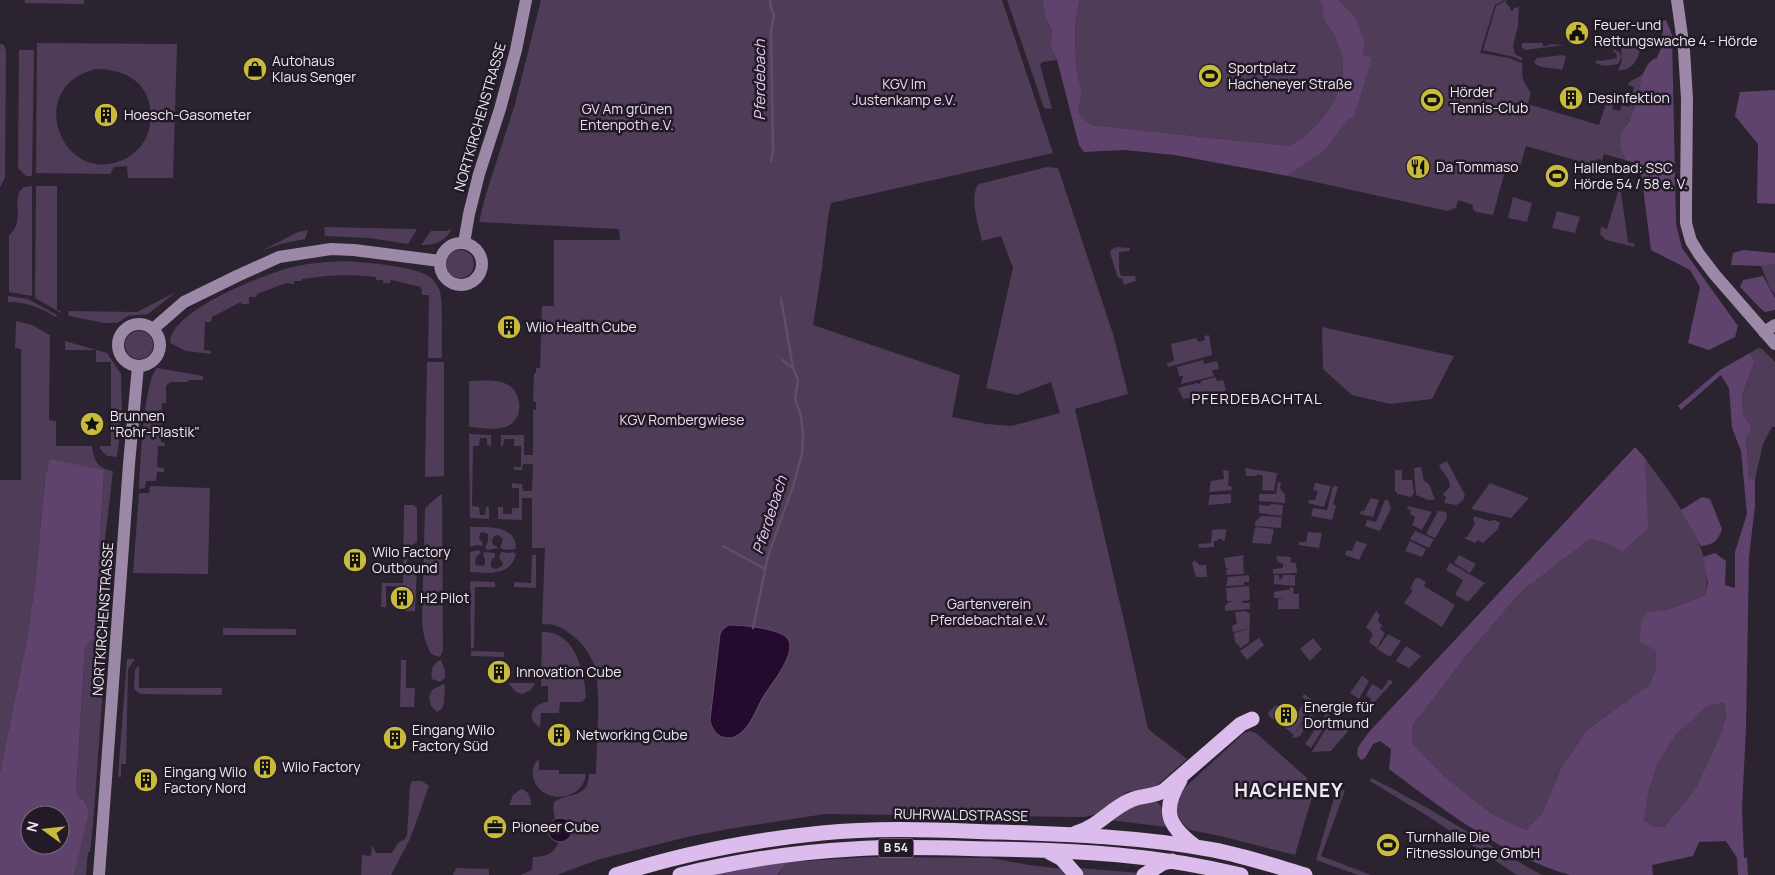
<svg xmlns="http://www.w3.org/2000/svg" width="1775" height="875" font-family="Manrope,sans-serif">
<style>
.green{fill:#4e3c58;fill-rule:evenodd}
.forest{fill:#5f436d;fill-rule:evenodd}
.water{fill:#240a2f;stroke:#614d6a}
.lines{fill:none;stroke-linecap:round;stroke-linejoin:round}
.stream{stroke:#614d6a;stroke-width:2.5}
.secondary{stroke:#9c88a7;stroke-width:12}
.highway{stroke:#dbbcec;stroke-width:15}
.labels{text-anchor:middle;stroke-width:5;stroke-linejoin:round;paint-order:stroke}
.shield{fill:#221a26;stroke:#b2acb5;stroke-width:1}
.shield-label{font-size:12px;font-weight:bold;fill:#efeaf2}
.poi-label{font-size:14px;fill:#efeaf2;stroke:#221a26;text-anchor:start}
.park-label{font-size:14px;fill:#ecdaf6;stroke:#221a26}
.street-label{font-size:14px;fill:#efeaf2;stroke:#221a26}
.water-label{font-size:15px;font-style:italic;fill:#e8cdf6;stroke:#221a26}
.neighbourhood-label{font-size:15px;letter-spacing:1px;fill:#efeaf2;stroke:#221a26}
.district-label{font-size:19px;font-weight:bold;letter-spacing:1px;fill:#efeaf2;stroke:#221a26}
</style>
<rect width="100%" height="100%" fill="#2b2330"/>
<path class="green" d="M25 0H84V4L25 3Z
M541 0H1002L1053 153 831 203 828 217 822 268 813 325 960 375 952 417 987 424 1011 426 1060 413 1051 382 1017 395 986 388 1013 268 1001 236 982 241C979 227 968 195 979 184L1047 167 1058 168 1113 334 1128 394 1075 409 1127 634 1148 729 1187 759 1155 787 1127 792 1097 814 1084 817 825 814 728 829 687 837 600 859 557 875H520L532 870 533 857C546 857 554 854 559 841H564V819H555L553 808 554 802C568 792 588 800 589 774H596C596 747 603 681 592 660 588 651 581 642 573 636 562 627 557 624 542 624L545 548H532V498H522V520L498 519V507H503V514H512V508H519V488H512V483L522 484 523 491H532L533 464H523L522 470H514V467H521V446H514V439H504L503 446H501V435H524V455H533V410H536V402H533L534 373H536V368H540L542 306H554V240H620L619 229 479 222 486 194 515 104Z
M1007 0H1042L1046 19 1052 30 1050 45 1057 60 1042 62 1040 65 1052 109 1044 108Z
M1080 0H1318L1323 5C1323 9 1323 13 1323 17 1323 21 1328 26 1331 30 1336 39 1340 48 1342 58 1349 92 1317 132 1289 146L1091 125 1078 113 1082 92 1076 66 1075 24Z
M1339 0H1504L1495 5 1480 53 1509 58 1522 63C1523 80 1520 76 1531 93L1528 104 1599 125 1607 101 1614 103 1612 109 1620 111 1622 105 1629 107 1634 87 1628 85 1629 82 1642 75 1649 63 1640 84 1633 114 1626 124 1620 141 1625 160 1604 154 1602 160 1598 159 1596 166 1526 146 1518 174 1505 171 1493 215 1476 212 1473 209V205L1458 200 1456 208 1447 211 1288 176 1325 150 1372 59 1361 55 1354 15Z
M1506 0V3L1511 8 1510 10 1513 11 1514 8 1519 7 1518 26 1513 46 1515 54 1522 58V61L1514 57 1483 50 1496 6Z
M37 43 177 44 173 178H128L127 166 114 167 110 174 36 173ZM96 69C131 69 155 88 150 125 148 139 139 151 127 158 67 189 28 100 82 74 86 72 92 70 96 69Z
M1522 43H1543V46H1548L1549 44 1565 45 1525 50 1522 48Z
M1640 43C1641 57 1632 72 1618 70L1622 61 1621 48Z
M0 44 4 45 6 51 5 178 0 187Z
M1614 49 1620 53 1621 58 1618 64C1609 65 1602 68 1595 62L1598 60 1600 61 1617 58 1616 52 1613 53Z
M19 50H34L32 176H26L18 168Z
M1563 55 1566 57 1562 70C1553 67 1540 70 1534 62L1537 58Z
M1620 185 1628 242 1635 244 1634 247 1606 240 1600 234 1601 227 1607 229Z
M32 186V296L9 292V235C27 221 9 197 24 187Z
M36 186H57V310L61 311V313L35 298Z
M1513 197 1532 203 1527 222 1508 218Z
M1557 211 1580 217 1575 233 1552 228Z
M324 227 417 229 408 244 369 238 325 236Z
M452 228C448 240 434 246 421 245L431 231H447Z
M308 230 305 239 280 244 261 251 298 232Z
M1116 247 1130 248V251L1119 252V269L1121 276H1135L1136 281 1124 285 1122 278H1118L1110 253 1111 250Z
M446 264a14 14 0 1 1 28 0a14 14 0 1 1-28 0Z
M343 261C362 262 415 266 430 277 433 279 437 285 439 289 444 300 441 343 442 358H428L429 295H422L421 287 391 280 390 283H383V280H376V277C348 274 329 275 302 279L301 281H294V284L286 283 257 294 256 297H249V304H242L241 302 212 317 211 322H205L204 350 211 351V354L186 351 170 343C169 311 263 275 289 268 307 263 325 262 343 261Z
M1775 264V295L1770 288 1761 266Z
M176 292 148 314 128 316 117 323H104L69 316 68 311 137 312Z
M8 296 28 299 57 315 56 317C41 308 27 302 8 302Z
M16 321 32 325 50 335 49 420 56 421V446H92C94 461 98 469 113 471L105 540 107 572 102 644 106 647 93 825 90 852H88L86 875H74V873L89 813 87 805 76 792 85 647 94 638 104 470 45 480 35 584 27 639 0 772V480H21V349L15 348Z
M1322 327 1454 356 1432 399 1390 404 1352 395 1323 369Z
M125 345a14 14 0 1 1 28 0a14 14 0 1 1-28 0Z
M1209 335 1212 355 1168 367 1167 363 1174 361 1171 344 1196 338 1198 342 1205 340 1204 336Z
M65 341 107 353 121 374 122 414 117 457 107 456 100 449V446H111V362H96V350H65Z
M1758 348 1762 349 1775 362V427H1772L1763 444 1755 479H1749L1746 436 1751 426 1743 414 1742 395 1755 363 1750 353Z
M1203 360 1204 364 1217 361 1219 369 1212 370 1214 376 1181 384 1183 376H1179L1177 367Z
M427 362H444V476L425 477Z
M157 368 203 376V380H189L188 382H170L166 386V403H162L161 442 165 443V446H158L157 467 164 468V472H157L156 481H146L145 488 139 489C140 468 144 379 157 368Z
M1215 377 1217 381 1223 380 1226 390 1222 392 1223 396 1191 404 1189 398 1183 399 1178 388 1197 383 1200 384 1201 381Z
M469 381C479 381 493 379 504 383 521 388 526 417 508 426 497 431 481 428 469 427Z
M469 434 491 435V446L487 445V438H480L479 446H473L472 506 479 507 480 515H485L486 507H489V519L470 518Z
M1645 458C1670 494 1717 548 1705 595L1669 609 1647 612 1656 650V668L1650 684 1587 730 1561 768 1542 814 1526 830 1492 814 1445 777 1412 743V726L1471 650 1521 592 1590 539 1606 543 1622 552 1647 528Z
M1447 461 1465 495 1463 500 1457 505 1444 503 1446 497 1443 494 1450 487C1450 477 1442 473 1439 465Z
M1421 467 1424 481 1429 484 1435 500H1428L1416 495 1414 468Z
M1245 468 1277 473 1274 491 1262 490 1263 476 1259 474 1256 476H1246Z
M1223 470 1229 471 1228 486H1231L1232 490 1209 492 1211 481 1224 479Z
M1395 470H1402V480H1412L1414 493 1411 497 1398 494 1395 491Z
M1278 482 1281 483 1280 488 1285 495V503L1259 501V494H1276Z
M1315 483 1331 486 1324 507 1308 503 1309 500H1315L1318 491 1313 490Z
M1490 483 1529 498 1511 518 1471 509Z
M150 486 210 488 208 574 133 573 139 493H149Z
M1333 486 1338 487 1333 504 1336 506 1332 520 1311 516 1313 508 1327 510Z
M442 494 443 649 442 654 439 657 431 654C425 642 422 631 422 618L425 509C425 508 440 494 442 494Z
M1231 494V503L1208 505 1210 495Z
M1371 498 1379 500 1373 517 1360 514 1361 511H1364Z
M1385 500H1388L1391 508 1380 531 1365 526 1367 520 1376 522Z
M1271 504 1283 505 1282 516 1259 513V505L1269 506Z
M404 505H414L417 509V542L408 548 407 565 417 566 415 611H405V587L386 586V607H381L382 583H403Z
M1408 506 1432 512 1422 530 1412 525 1415 517 1410 514 1411 511 1407 508Z
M1438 511 1446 512 1447 518 1435 538 1426 534Z
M1261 516 1282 517 1281 528 1255 526V522Z
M1474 516 1489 521 1495 520 1500 523 1498 529 1483 543 1478 540 1475 543 1464 538 1465 537H1467L1475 524 1473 519Z
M470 527C487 527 516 524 516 549L505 550 500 548 503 539 498 535 494 536 492 541 493 545 497 546 498 548 487 550 485 548 488 541V534L483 532 480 533 479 538 483 544 482 546 477 545 470 547Z
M1255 527 1274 529 1271 544 1252 543Z
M1226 529 1225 541H1223L1222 539H1218L1217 541H1214V547L1199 548 1198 544 1211 543 1212 530Z
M1415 531 1434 539 1429 548 1410 539Z
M1308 532 1322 533 1319 548 1298 545 1299 542H1306Z
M1356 541 1367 544 1359 560 1345 555 1346 550 1352 551Z
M1410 541 1426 549 1422 557 1405 551Z
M478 550 481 552 476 557 475 563 476 565 482 566 485 564V559L483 555 484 552 495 553V557L491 561V567L496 569 502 566 503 563 499 558 501 552 509 553 513 552 516 554C510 577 489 573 470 572V552Z
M532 555H536V588L514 587V582L531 583Z
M1245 555 1243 557 1244 574 1227 575 1226 570 1229 569 1226 568 1224 558Z
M1459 555 1476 564 1470 573 1454 563Z
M1276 556 1291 557 1290 562 1296 563 1297 573 1273 574V569L1283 568V564L1278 562Z
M1195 560 1199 565H1206L1207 577H1196L1192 563Z
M1450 563 1485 583 1468 602 1455 595 1463 580 1446 570Z
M1249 575V582H1244V585L1226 586 1228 577Z
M1274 575H1279V579H1282L1283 575H1295V586L1274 584Z
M1419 578 1426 582 1424 586 1455 605 1442 627 1404 603 1413 590 1410 589 1415 579Z
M470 581 495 582V587H475L474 648 471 649Z
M1249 586 1250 600 1242 601 1243 603H1250V609L1225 611V606L1229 602 1236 601H1227L1226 588Z
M1290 587 1294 588 1293 594H1299V609H1278V599L1284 598H1274V592L1290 589Z
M1246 611 1250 614 1249 642 1241 648 1235 642 1234 633 1249 629 1233 632 1232 626 1237 623 1235 612Z
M1376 611 1380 615 1378 621 1382 625 1380 629 1385 633 1377 648 1369 642 1373 634 1366 627Z
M223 628 296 629V635H223Z
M542 632C575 630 585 672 586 698L582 702H560L559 713H541L540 727C525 720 532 703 548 702V686H541Z
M1388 634 1401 641 1390 657 1377 649Z
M1259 638 1264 645 1247 660 1240 651Z
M1313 638 1322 649 1310 661 1300 649Z
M1406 646 1421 656 1409 668 1396 661Z
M471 651 504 652V657L471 656Z
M127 659H135L128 669 126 764H121V777H118Z
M401 660H406V688H415L414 707H400Z
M441 660 445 671V678L440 682 432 679C430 672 433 662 441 660Z
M139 665V688H222V695L140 694 134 689 135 670Z
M1362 676 1369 681 1359 699 1350 693Z
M1389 679 1393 682 1371 706 1369 704 1371 699 1366 695 1372 684 1382 690Z
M508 683H535L531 690 522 694 516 692Z
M443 684 445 686 444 703 442 709 437 712 431 706 429 697 432 690Z
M1304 694 1315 702 1294 734 1317 704 1319 706 1300 736 1294 738 1292 737 1294 735 1284 727 1296 710 1299 711 1305 699 1302 697Z
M1724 703 1726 716 1721 733 1696 788 1664 827H1654L1644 820 1649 790 1658 763 1676 733 1709 705Z
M1276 705 1282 710 1279 716 1287 721 1283 726 1269 716 1268 713Z
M1327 712 1331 716 1311 748 1305 744Z
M1331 720 1341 728 1346 722 1349 721 1354 724 1331 751 1312 752Z
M1250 731 1256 733 1306 777 1310 785 1312 797 1295 855 1220 836 1190 830 1181 822 1177 813 1176 801 1181 791 1244 733Z
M539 759V770H559V774H586C583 803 538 805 533 776 532 769 534 763 539 759Z
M1371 778C1430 807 1484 843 1542 875H1517L1429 817 1370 781Z
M412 781H422L429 786 410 839 391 875H361L362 855 371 856 372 845 376 853H392L398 843 405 839 407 835 410 786Z
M1337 788 1345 791 1321 856 1371 875H1358L1316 860Z
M521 789C529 791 531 798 531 805H509L513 795Z
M1156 801 1161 806 1166 827 1109 820 1130 804Z
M869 857 991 858 1029 865 1080 871V868L1140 873 1139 875H778L788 862Z
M456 868 489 869V875H453Z"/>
<path class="forest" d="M1042 0H1080L1075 24 1076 66 1082 92 1078 113 1091 125 1289 146C1317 132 1349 92 1342 58 1340 48 1336 39 1331 30 1328 26 1323 21 1323 17 1323 13 1323 9 1323 5L1318 0H1339L1354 15 1365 43 1362 55 1372 58 1353 119 1349 118 1325 150 1288 176 1175 155 1124 150 1084 152 1079 145 1057 60 1050 45 1052 30 1046 19Z
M1666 20 1672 35 1676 224 1682 248 1738 326 1735 337 1709 350 1688 343 1700 287 1690 270 1651 250 1640 164 1625 160C1624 155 1620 147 1620 141 1621 130 1629 122 1633 113 1638 100 1641 60 1657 58L1663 43 1660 41 1663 32 1662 21Z
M1775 90V204L1757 203 1758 144 1735 116 1740 92Z
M1743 250 1775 253V264L1761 266 1731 265 1733 253Z
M1763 276 1775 298V310L1765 312 1759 307 1740 287 1743 280Z
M1750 353 1755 362 1742 395 1743 414 1751 426 1750 433 1746 436 1749 479H1755V506L1749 557 1746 727 1742 809 1744 858H1747L1748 875H1738L1737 858 1726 841 1699 842 1693 856 1652 865 1653 875H1570C1502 855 1445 811 1389 769L1391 749 1380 741 1373 744 1365 758 1361 760 1357 755 1358 747 1369 732 1635 447 1645 458 1648 528 1622 552 1606 543 1590 539 1521 592 1471 650 1412 726V743L1445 777 1492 814 1526 830 1542 814 1561 768 1587 730 1650 684 1656 668V650L1639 642 1642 619 1647 612 1669 609 1705 595 1708 583 1703 557 1715 553 1726 561 1725 585 1735 588V552L1747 514 1741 451 1732 428 1729 388 1721 375 1681 410 1678 406 1720 370ZM1724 703 1726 716 1721 733 1696 788 1664 827H1654L1644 820 1649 790 1658 763 1676 734 1709 705Z
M50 459 104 470 94 638 85 647 76 792 87 805 89 813 74 875H0V772L27 639 35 584 45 480ZM30 815H60V845H30Z
M1702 497 1710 499 1722 529C1718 541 1713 545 1701 546L1681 510Z
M788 862 777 875H712L733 870Z"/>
<path class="water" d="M729 625C741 625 780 628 788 639 797 653 772 683 765 694 756 707 751 730 734 737 720 741 712 731 710 720L720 634 723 629Z
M548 830a12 12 0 1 1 24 0a12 12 0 1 1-24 0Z"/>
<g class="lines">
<path class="stream" d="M770 0 771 8 774 15 771 30 773 150 771 161
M782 360 793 368
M723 546 765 569
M753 628 768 556 793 486 802 454 803 434 801 416 795 399 798 380 793 368 781 298"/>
<path class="secondary" d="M1677 0 1684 50 1687 99 1686 202V223L1691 241 1699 254 1715 275 1775 344
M440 264a21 21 0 1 1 42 0a21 21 0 1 1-42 0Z
M464 243 469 214 479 174 500 109 516 50 526 0
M118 345a21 21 0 1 1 42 0a21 21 0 1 1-42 0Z
M153 329 184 302 237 276 279 257 331 249 354 250 440 261
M1764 332 1775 325
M99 875 129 464 138 366"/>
<path class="highway" d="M1180 780C1161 811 1168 826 1196 847
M1076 833C1098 827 1111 808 1131 800 1142 795 1154 797 1165 790L1241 724 1252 719
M1047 851 1062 859 1076 875
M616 875C683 853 752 840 822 833 880 827 938 830 996 832 1069 834 1142 837 1214 850 1245 856 1275 866 1305 875
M680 875C737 861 795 852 853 849 899 846 946 848 993 849 1077 850 1159 855 1241 875
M1144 875 1163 863 1172 861"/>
</g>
<defs>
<g id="civic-disc" transform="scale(1.25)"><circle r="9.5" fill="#c8bb3b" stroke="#221a26"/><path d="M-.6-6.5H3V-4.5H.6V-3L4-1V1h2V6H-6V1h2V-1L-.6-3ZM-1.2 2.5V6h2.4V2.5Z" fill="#111"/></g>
<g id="shop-disc" transform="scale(1.25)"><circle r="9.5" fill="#c8bb3b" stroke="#221a26"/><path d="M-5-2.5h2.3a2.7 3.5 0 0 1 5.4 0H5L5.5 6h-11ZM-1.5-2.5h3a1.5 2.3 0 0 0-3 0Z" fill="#111"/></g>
<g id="stadium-disc" transform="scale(1.25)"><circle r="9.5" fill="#c8bb3b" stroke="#221a26"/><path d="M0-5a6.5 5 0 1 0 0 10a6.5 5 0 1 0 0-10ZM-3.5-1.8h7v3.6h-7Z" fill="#111"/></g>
<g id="building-disc" transform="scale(1.25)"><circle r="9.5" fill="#c8bb3b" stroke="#221a26"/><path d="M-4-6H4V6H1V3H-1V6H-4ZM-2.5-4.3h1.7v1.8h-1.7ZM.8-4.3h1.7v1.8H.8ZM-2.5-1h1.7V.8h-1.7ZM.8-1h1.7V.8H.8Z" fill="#111"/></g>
<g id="restaurant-disc" transform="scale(1.25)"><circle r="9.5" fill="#c8bb3b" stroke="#221a26"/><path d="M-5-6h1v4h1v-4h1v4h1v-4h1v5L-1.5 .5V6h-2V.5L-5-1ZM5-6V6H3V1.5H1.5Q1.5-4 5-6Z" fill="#111"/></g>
<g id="sight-disc" transform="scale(1.25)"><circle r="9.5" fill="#c8bb3b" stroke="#221a26"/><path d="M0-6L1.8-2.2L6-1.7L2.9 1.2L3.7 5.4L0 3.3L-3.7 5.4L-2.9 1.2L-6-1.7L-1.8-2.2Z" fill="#111"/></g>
<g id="office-disc" transform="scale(1.25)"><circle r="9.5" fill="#c8bb3b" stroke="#221a26"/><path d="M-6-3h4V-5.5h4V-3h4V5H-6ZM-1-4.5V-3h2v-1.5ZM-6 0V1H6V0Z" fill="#111"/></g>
</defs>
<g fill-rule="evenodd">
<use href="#civic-disc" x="1577" y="33"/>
<use href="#shop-disc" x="255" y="69"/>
<use href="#stadium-disc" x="1210" y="76"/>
<use href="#building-disc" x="1571" y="98"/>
<use href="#stadium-disc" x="1432" y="100"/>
<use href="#building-disc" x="106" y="115"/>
<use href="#restaurant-disc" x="1418" y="167"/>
<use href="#stadium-disc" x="1557" y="176"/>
<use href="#building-disc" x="509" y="327"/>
<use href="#sight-disc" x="92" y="424"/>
<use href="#building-disc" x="355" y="560"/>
<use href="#building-disc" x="402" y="598"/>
<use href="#building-disc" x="499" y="672"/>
<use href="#building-disc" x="1286" y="715"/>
<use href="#building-disc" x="559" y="735"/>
<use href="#building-disc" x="395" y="738"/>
<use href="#building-disc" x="265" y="767"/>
<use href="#building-disc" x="146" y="780"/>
<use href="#office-disc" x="495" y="827"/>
<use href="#stadium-disc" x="1388" y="845"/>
</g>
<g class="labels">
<rect class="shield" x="878.5" y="838.5" width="35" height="19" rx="4"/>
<g class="shield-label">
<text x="896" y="852">B 54</text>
</g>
<g class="poi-label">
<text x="1594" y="30">Feuer-und<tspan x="1594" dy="16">Rettungswache 4 - Hörde</tspan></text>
<text x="272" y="66">Autohaus<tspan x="272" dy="16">Klaus Senger</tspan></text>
<text x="1228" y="73">Sportplatz<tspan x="1228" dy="16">Hacheneyer Straße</tspan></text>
<text x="1450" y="97">Hörder<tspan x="1450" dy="16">Tennis-Club</tspan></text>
<text x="1588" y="103">Desinfektion</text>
<text x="124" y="120">Hoesch-Gasometer</text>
<text x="1436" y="172">Da Tommaso</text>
<text x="1574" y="173">Hallenbad: SSC<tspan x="1574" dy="16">Hörde 54 / 58 e. V.</tspan></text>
<text x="526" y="332">Wilo Health Cube</text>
<text x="110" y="421">Brunnen<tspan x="110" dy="16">"Rohr-Plastik"</tspan></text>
<text x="372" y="557">Wilo Factory<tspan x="372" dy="16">Outbound</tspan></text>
<text x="420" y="603">H2 Pilot</text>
<text x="516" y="677">Innovation Cube</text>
<text x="1304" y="712">Energie für<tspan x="1304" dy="16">Dortmund</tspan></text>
<text x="412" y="735">Eingang Wilo<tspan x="412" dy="16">Factory Süd</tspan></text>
<text x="576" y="740">Networking Cube</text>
<text x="282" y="772">Wilo Factory</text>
<text x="164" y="777">Eingang Wilo<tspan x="164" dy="16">Factory Nord</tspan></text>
<text x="512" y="832">Pioneer Cube</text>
<text x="1406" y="842">Turnhalle Die<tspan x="1406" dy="16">Fitnesslounge GmbH</tspan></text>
</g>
<g class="park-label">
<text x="904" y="89">KGV Im<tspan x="904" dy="16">Justenkamp e.V.</tspan></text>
<text x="627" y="114">GV Am grünen<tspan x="627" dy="16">Entenpoth e.V.</tspan></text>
<text x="682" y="425">KGV Rombergwiese</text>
<text x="989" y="609">Gartenverein<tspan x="989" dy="16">Pferdebachtal e.V.</tspan></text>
</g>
<g class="street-label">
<text transform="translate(480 117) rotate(-74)" y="5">NORTKIRCHENSTRASSE</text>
<text transform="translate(103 619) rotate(-86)" y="5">NORTKIRCHENSTRASSE</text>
<text transform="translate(961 815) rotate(1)" y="5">RUHRWALDSTRASSE</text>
</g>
<g class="water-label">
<text transform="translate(760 80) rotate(-90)" y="5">Pferdebach</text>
<text transform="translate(770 515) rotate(-72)" y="5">Pferdebach</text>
</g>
<g class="neighbourhood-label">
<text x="1257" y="404">PFERDEBACHTAL</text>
</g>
<g class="district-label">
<text x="1289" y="797">HACHENEY</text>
</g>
</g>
<g transform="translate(45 830) rotate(285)"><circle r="24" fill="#221a26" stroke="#746d78"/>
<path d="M0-4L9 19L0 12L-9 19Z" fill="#c8bb3b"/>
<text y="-8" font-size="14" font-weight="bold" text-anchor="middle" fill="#efeaf2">N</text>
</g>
</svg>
